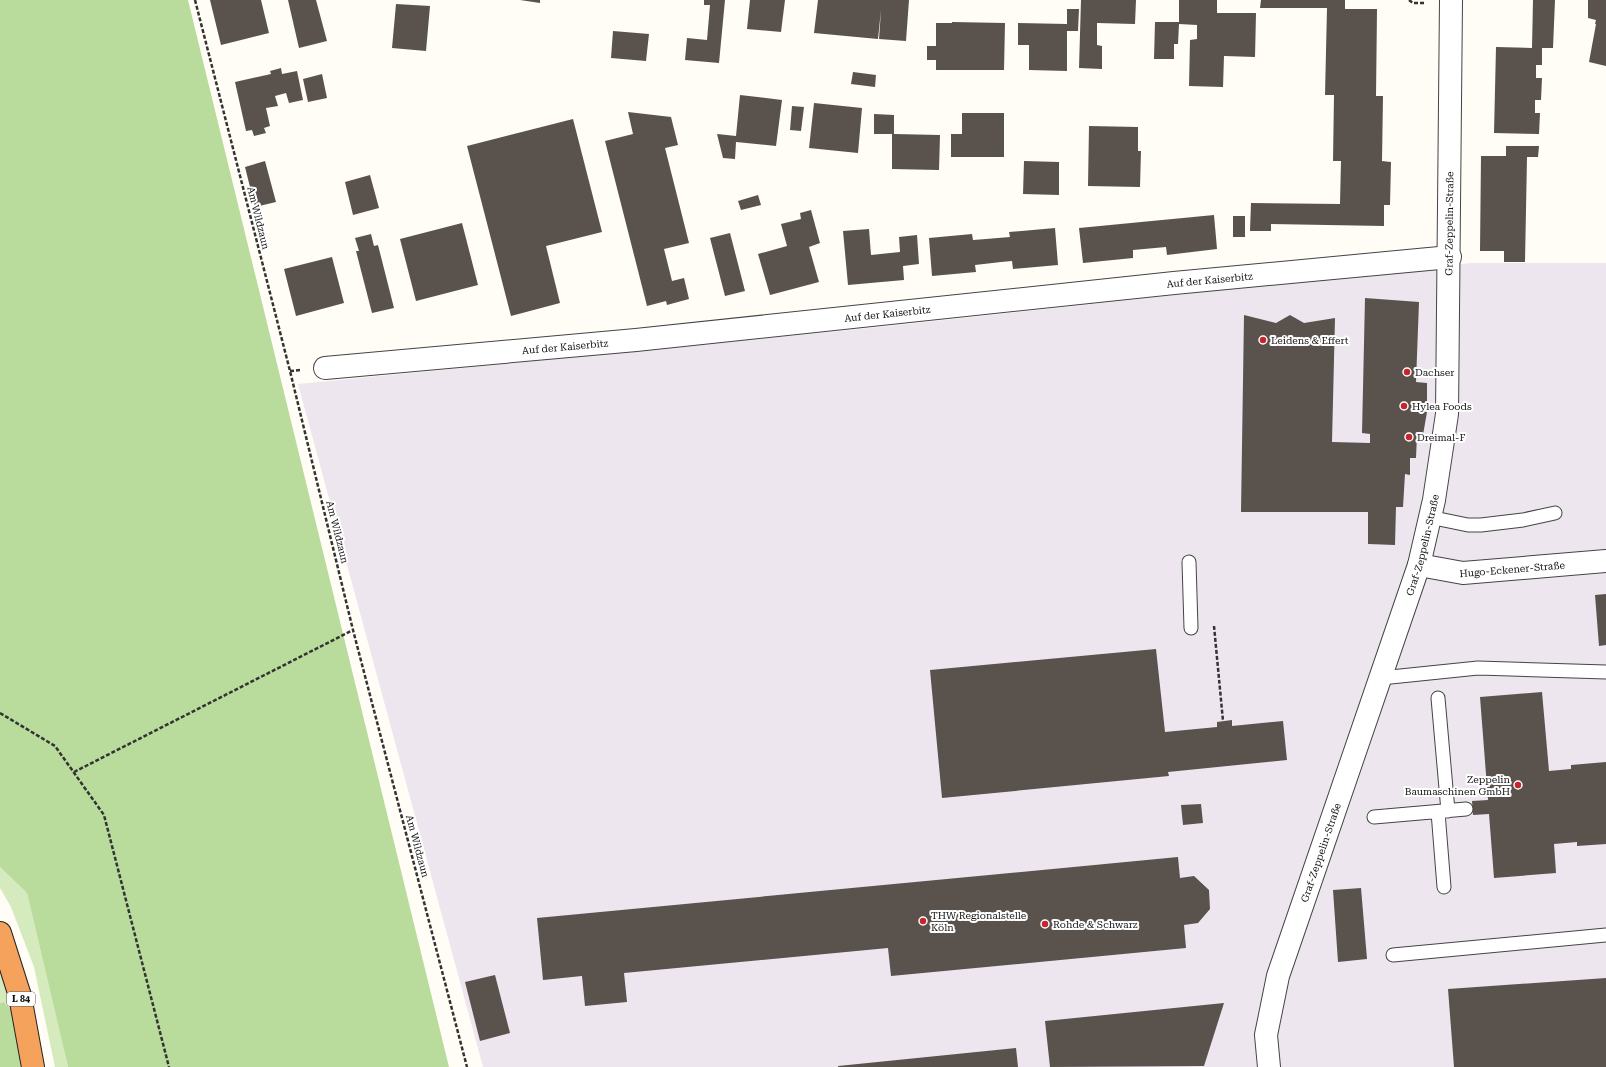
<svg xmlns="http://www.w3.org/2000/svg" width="1606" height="1067" font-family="'Roboto Serif',serif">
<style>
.industrial{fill:#eee6ef}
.green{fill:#d5ebbd}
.forest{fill:#b9dc9c}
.building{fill:#5a524d}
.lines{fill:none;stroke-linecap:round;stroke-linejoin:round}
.lane-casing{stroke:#444;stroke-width:15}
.street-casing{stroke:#444;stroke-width:24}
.highway-casing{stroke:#222;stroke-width:24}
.path{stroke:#333;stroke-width:2.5;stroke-dasharray:4 2;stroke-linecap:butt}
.lane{stroke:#fff;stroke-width:13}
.street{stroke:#fff;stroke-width:22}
.highway{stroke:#f5a25d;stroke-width:22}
.poi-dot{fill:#c4262e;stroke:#fff;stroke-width:1.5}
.labels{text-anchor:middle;stroke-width:4;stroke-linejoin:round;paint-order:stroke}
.shield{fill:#fff;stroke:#585858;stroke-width:1}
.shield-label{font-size:9px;font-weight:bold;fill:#111}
.street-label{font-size:10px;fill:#111;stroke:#fff}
.poi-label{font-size:10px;fill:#111;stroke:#fff;text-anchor:start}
</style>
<rect width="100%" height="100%" fill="#fffdf5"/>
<path class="industrial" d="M1471 263H1606V1067H483L298 384 879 327Z"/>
<path class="green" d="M0 867 27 893 68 1067H55L34 967 11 907 0 888Z
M0 956 14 1013 4 1002 0 1003Z"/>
<path class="forest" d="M0 0H188L449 1067H68L27 893 0 867Z
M4 1002 14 1013 23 1067H0V1003Z"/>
<path class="building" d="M210 0H261L269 33 221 45Z
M288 0H316L327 41 299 48Z
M520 0H540V3Z
M704 0H725L719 63 685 60 687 38 707 40 710 5H704Z
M750 0H785L781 32 747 29Z
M818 0H909L906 41 879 39 881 10 878 39 814 33Z
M1081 0H1136L1135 24 1097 23V45L1102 46V69L1079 68Z
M1179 0H1217V13H1256L1255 57 1224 56 1223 87 1189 86 1190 40 1197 39V25L1179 24 1178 44H1174V59H1154L1155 22H1179Z
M1261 0H1345V9H1377L1376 96H1383L1382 161 1391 162 1390 205H1384V226L1271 224V231H1250L1251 203 1340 204 1341 161H1333L1334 95H1325L1327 8H1260Z
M1533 0H1555L1553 48H1542V65H1536V78H1542L1541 100H1535V113H1540L1539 134 1494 133 1496 47 1532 48Z
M1588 0H1606V66L1589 62 1596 24H1595L1596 20 1588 18Z
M396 4 430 6 426 51 392 48Z
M1067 9H1079L1078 31H1067V71L1029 70V45H1018V23L1067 24Z
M952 22 1005 23 1004 70H936V60H927V46H936V23H952Z
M613 31 649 34 646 61 611 58Z
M281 68 282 74 297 71 303 100 289 103 286 93 275 96 278 106 266 108 270 126 264 128 266 133 254 136 252 130 246 131 235 82 271 74 270 71Z
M853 72 876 75 875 87 851 84Z
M322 74 327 98 308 102 303 79Z
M740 95 782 100 776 146 736 142 735 159 723 158 717 134 736 136Z
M814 103 862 108 858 153 809 148Z
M792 106 804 107 801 131 790 130Z
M628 112 671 117 678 145 665 148 689 243 664 249 672 281 684 278 689 299 667 305 666 301 647 306 605 141 633 134Z
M962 113H1004V157H951V134H962Z
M874 114 894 115V134L940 135 939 170 892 169V134H874Z
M573 119 602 232 546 246 560 303 511 316 467 146Z
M1089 126 1138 127V151H1141L1140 187 1088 186Z
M1506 146H1539L1538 157H1527L1525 262H1504V251H1480L1481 156H1506Z
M265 161 276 202 255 207 245 167Z
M1024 161 1059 162V195L1023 194Z
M370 175 379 208 353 215 345 182Z
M758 195 761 205 741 210 738 201Z
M811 210 820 243 809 247 819 282 770 295 758 254 787 246 781 224 801 219 800 213Z
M1214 215 1217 249 1167 255 1166 247 1133 250V258L1083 263 1079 228Z
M1233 216H1245V237H1233Z
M462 223 478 285 416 301 400 239Z
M1055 228 1058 265 1013 269 1012 261 1001 262 975 265 976 272 932 276 929 238 972 234 973 240 986 239 1010 237 1009 232Z
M869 229 871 255 900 252 899 237 917 235 919 264 903 266 904 280 848 285 843 231Z
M730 233 745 291 725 296 710 238Z
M371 234 374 246 378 245 394 308 372 313 356 251H359L355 238Z
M332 257 344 303 296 316 284 269Z
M1365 298 1419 302 1416 382 1427 383V412L1423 435H1417L1416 458H1410V475L1405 474 1403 507H1396L1395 545 1368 544V512H1241L1244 315 1276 323 1290 315 1304 323 1335 318 1332 442 1370 443V434L1362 433Z
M1606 594V645L1599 646 1595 595Z
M1156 649 1165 732 1217 727V722L1232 720V726L1283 721 1287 760 1168 772 1169 776 942 798 930 670Z
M1542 692 1549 771 1571 769V765L1606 762V844L1577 846V842L1554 844 1556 873 1494 878 1489 814 1473 815 1472 801 1488 800 1480 697Z
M1201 804 1203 823 1183 825 1181 805Z
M1178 857 1180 878 1194 876 1209 890 1210 909 1198 923 1184 925 1186 948 891 976 888 948 624 973 627 1002 585 1006 582 976 543 980 537 918Z
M1361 888 1367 959 1338 962 1333 890Z
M495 975 510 1033 480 1041 465 982Z
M1606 978V1067H1454L1448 989Z
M1224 1003 1204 1066 1050 1067 1045 1021Z
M1016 1048 1018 1067H838V1066Z"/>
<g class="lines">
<g class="lane-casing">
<path id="lane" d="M1429 517 1468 525H1481L1523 520 1555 513
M1189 562 1191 628
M1381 678 1478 668 1606 672
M1438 698 1448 811
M1438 812 1444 887
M1374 817 1466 809
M1393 955 1606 935"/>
</g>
<g class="street-casing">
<g id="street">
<path id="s1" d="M325 368 636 340 1174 283 1450 257"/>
<path id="s2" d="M1419 565 1463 573 1606 561"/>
<path id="s3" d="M1269 1067 1266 1035 1278 976 1419 565 1434 500 1447 414 1451 0"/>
</g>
</g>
<g class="highway-casing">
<path id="highway" d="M0 933 20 996 33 1067"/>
</g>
<path class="path" d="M195 0 290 371 353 630 467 1067
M1409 0 1413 3H1426
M290 371 301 370
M1214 626 1223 721
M0 713 55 746 104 815 169 1067
M74 772 353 630"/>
<use href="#lane" class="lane"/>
<use href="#street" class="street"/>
<use href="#highway" class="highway"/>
</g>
<g class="poi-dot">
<circle cx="1263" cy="340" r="4"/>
<circle cx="1407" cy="372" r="4"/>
<circle cx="1404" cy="406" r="4"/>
<circle cx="1409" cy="437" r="4"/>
<circle cx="1518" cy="785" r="4"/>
<circle cx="923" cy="921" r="4"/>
<circle cx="1045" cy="924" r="4"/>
</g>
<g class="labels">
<rect class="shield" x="7" y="992" width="28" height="14" rx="3"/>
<g class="shield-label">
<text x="21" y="1002">L 84</text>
</g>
<g class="street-label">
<text transform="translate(259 218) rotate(76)" y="4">Am Wildzaun</text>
<text dy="4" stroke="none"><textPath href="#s3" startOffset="871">Graf-Zeppelin-Straße</textPath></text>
<text dy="4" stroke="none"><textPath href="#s1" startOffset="889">Auf der Kaiserbitz</textPath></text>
<text dy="4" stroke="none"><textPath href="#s1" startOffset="565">Auf der Kaiserbitz</textPath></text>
<text dy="4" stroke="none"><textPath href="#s1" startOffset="241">Auf der Kaiserbitz</textPath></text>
<text transform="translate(338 532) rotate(76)" y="4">Am Wildzaun</text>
<text dy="4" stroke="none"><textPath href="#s3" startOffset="547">Graf-Zeppelin-Straße</textPath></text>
<text dy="4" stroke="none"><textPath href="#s2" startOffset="94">Hugo-Eckener-Straße</textPath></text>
<text transform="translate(418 846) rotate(75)" y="4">Am Wildzaun</text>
<text dy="4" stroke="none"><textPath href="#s3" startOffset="223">Graf-Zeppelin-Straße</textPath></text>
</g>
<g class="poi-label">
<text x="1271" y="344">Leidens &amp; Effert</text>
<text x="1415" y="376">Dachser</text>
<text x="1412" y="410">Hylea Foods</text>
<text x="1417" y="441">Dreimal-F</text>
<text x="1510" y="783" text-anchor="end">Zeppelin<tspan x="1510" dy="12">Baumaschinen GmbH</tspan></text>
<text x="931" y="919">THW Regionalstelle<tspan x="931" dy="12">Köln</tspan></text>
<text x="1053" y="928">Rohde &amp; Schwarz</text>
</g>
</g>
</svg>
